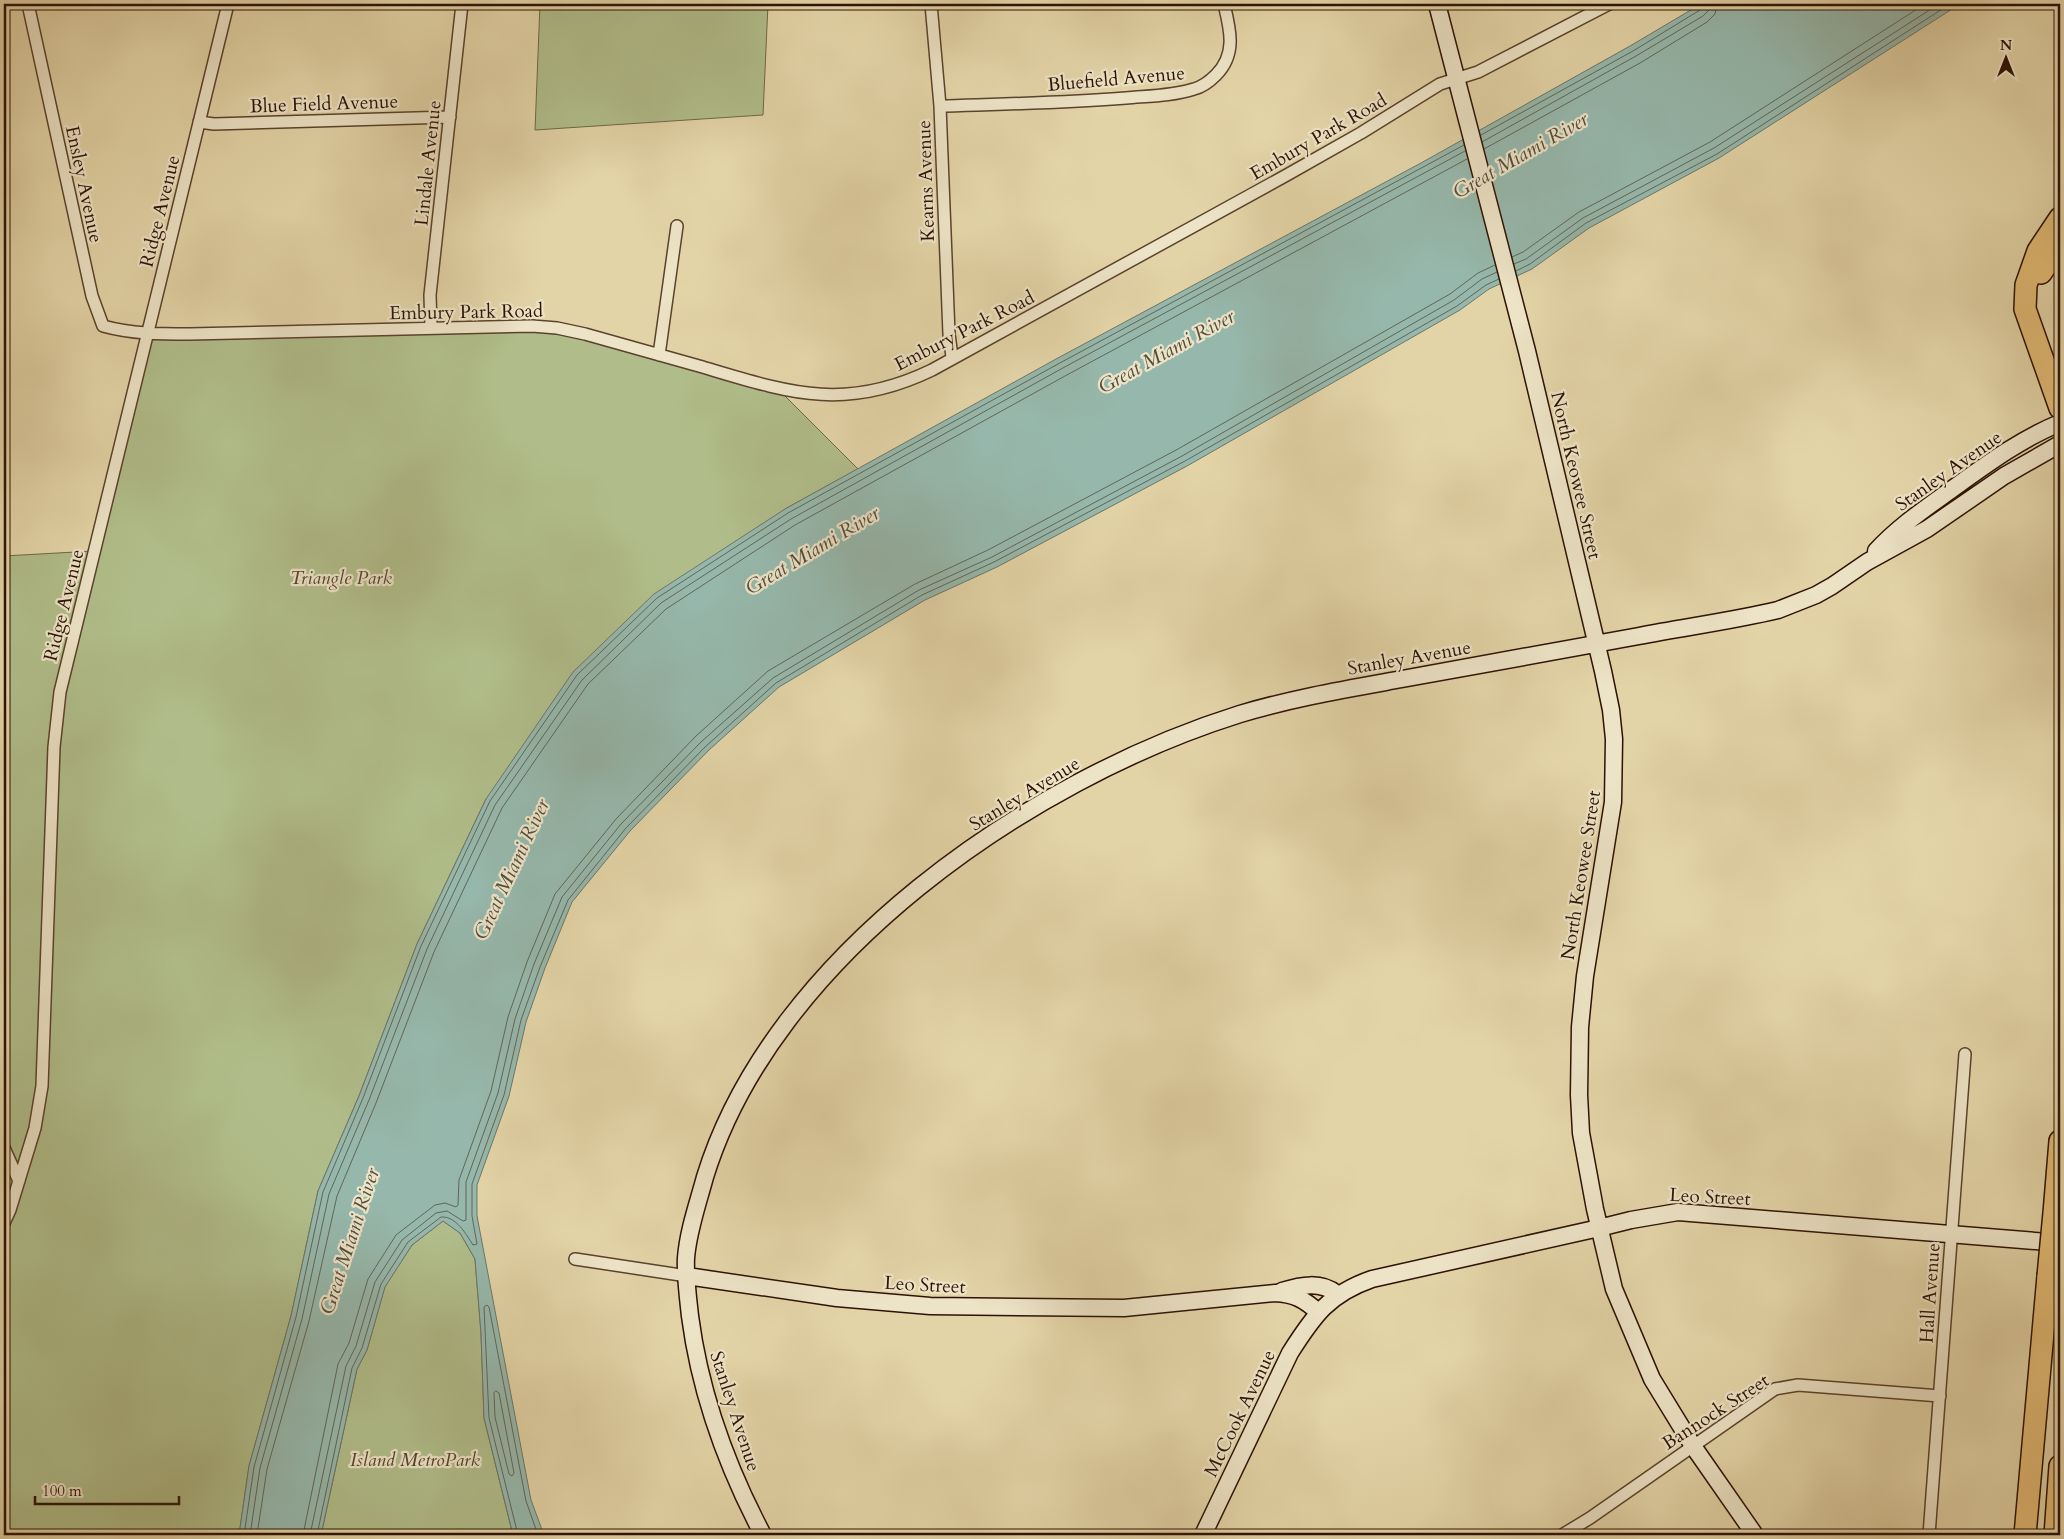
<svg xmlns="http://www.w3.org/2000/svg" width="2064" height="1539" font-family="Cardo,serif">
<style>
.green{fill:#b0bd8a;stroke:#6e6847}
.water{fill:#96b8ac;stroke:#6c7669}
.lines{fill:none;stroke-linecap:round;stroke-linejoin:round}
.shore{stroke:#626558;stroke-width:1}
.street-casing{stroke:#5a422d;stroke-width:14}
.secondary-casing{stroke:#2d1204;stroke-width:19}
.highway-casing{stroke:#2d1204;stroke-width:24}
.street{stroke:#ede3c6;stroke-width:11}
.secondary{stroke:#ede3c6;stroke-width:16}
.highway{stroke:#e2ba74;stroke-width:21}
.highway-bridge-casing{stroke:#2d1204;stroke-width:24;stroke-linecap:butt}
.highway-bridge{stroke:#e2ba74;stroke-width:21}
.labels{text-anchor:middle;stroke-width:4.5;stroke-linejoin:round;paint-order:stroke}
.street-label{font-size:19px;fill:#2d1204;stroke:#ede3c6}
.park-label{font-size:19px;font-style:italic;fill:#54452c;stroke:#ede3c6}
.water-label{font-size:20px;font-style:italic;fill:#524c3f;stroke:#ede3c6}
</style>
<rect width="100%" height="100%" fill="#e3d4a7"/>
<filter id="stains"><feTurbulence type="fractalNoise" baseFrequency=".004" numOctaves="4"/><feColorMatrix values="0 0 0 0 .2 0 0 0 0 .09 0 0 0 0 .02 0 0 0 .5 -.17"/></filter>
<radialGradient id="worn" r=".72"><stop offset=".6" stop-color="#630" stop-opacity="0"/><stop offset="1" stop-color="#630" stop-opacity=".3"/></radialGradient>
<path class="green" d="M540 4H768L763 115 535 130Z
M532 326 778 389 858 469 785 509 486 799 417 944 359 1096 318 1191 291 1316 249 1466 239 1535H4V1223L19 1181 4 1148V556L93 551 147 334Z
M443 1221 460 1233 475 1259 481 1333 484 1418 513 1535H321L357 1369 367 1350 385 1286 412 1245Z"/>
<path class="water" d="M1701 4H1960L1719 158 1589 228 1532 269 1489 289 1460 310 1187 466 997 567 925 600 779 687 709 750 630 831 572 902 545 968 526 1022 509 1096 477 1185V1216L531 1500 544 1535H513L484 1418 481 1333 475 1259 460 1233 443 1221 412 1245 385 1287 367 1350 357 1369 321 1535H239L249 1466 291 1316 318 1191 359 1096 417 944 486 799 573 672 654 594 785 509 1056 359 1421 163 1630 46Z"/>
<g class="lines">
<path class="shore" d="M1481 135 1633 51 1700 10 1703 4
M1482 142 1636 56 1703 16 1708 11 1709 4
M1484 149 1640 63 1707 22 1715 14 1717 4
M1512 257 1523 252 1579 212 1710 142 1925 4
M1514 264 1526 259 1583 218 1714 148 1939 4
M1516 271 1530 264 1586 223 1717 154 1950 4
M496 1391 499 1393 514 1473 512 1476 509 1474 495 1417 494 1393Z
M244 1535 254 1467 296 1317 323 1192 363 1098 421 946 490 801 577 675 657 598 788 513 1058 364 1464 145
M250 1535 260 1468 302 1319 329 1194 369 1100 427 949 495 805 582 680 661 603 791 519 1061 369 1465 151
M257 1535 267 1469 309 1321 337 1196 376 1103 434 952 502 808 588 684 666 609 795 525 1065 376 1467 159
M303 1535 338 1364 349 1343 368 1279 396 1235 435 1205 445 1203 456 1207 458 1205 459 1180 491 1091 508 1017 527 962 555 894 616 819 696 736 768 671 915 584 988 550 1178 449 1450 294 1478 273 1495 265
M310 1535 346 1366 356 1346 375 1282 402 1240 436 1213 447 1211 463 1221 466 1220V1182L498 1093 515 1019 534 964 562 897 621 824 701 742 773 678 919 590 992 557 1182 456 1454 300 1482 279 1497 272
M317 1535 352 1368 362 1348 381 1284 408 1242 441 1217C456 1216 466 1234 473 1245L477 1244 472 1216V1184L504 1095 521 1020 540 967 568 900 626 828 705 747 776 683 922 595 994 562 1185 461 1457 306 1486 285 1499 279
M518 1535 489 1418 484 1307 487 1305 489 1307 526 1501 538 1535"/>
<g class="street-casing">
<path id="street" d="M28 4 92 296 103 326C132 334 160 334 190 334L532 326 557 328 585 334C623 345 661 355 699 366 787 392 843 413 932 370L1285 176 1361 133 1440 84 1478 72 1609 4
M931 4 940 106 949 334 952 357
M940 106C1002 104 1064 103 1126 98 1148 96 1172 96 1194 89 1202 87 1210 81 1216 75 1237 54 1230 29 1224 4
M199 122 214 124 450 117
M431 327 430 295 462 4
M659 355 677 226
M4 1148 19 1181
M4 1223 10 1210 35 1128 42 1086 54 747 60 692 228 4
M575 1259 687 1276
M1562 1535 1590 1518 1775 1389 1798 1385 1940 1396
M1929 1535 1965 1054"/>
</g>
<g class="secondary-casing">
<path id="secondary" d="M1437 4 1527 351 1603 671 1611 710 1614 739 1613 802 1585 976 1580 1027 1579 1095 1581 1133 1595 1209 1614 1289 1652 1379 1693 1446 1755 1535
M1876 551C1897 528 1923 510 1948 492 1983 467 2020 439 2060 423
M687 1276 837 1298 930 1306 1124 1308 1275 1293C1294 1294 1304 1299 1318 1312
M1282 1291C1301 1285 1321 1281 1337 1294
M763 1535C727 1467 700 1393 690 1316 688 1297 685 1276 686 1258 688 1231 698 1203 705 1177 773 956 1029 780 1240 714 1293 698 1347 689 1402 679 1481 664 1560 650 1639 636 1685 627 1732 621 1778 610L1816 595 1832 586 1867 562 1927 529 2004 476 2060 444
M1203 1535 1290 1353C1314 1315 1329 1294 1372 1279L1599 1228 1631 1220 1678 1212 2060 1243"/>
</g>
<g class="highway-casing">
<path id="highway" d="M2060 218 2038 251 2026 285 2025 309 2060 408
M2041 273 2056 251 2060 247
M2054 1213 2060 1141
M2025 1535 2048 1276
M2055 1535 2060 1466"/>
</g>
<use href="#street" class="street"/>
<use href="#secondary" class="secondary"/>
<use href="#highway" class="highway"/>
<g class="highway-bridge-casing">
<path id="highway-bridge" d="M2048 1276 2054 1213"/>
</g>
<use href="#highway-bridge" class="highway-bridge"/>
</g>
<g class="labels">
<g class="street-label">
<text transform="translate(1116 78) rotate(-5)" y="7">Bluefield Avenue</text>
<text transform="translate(324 103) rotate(-2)" y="7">Blue Field Avenue</text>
<text transform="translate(1318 136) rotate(-30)" y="7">Embury Park Road</text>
<text transform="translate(427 163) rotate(-84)" y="7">Lindale Avenue</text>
<text transform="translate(925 181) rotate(-92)" y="7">Kearns Avenue</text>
<text transform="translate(85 184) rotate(78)" y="7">Ensley Avenue</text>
<text transform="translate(159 211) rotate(-76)" y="7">Ridge Avenue</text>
<text transform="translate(466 311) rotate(-1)" y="7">Embury Park Road</text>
<text transform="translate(964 330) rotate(-27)" y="7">Embury Park Road</text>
<text transform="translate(1948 470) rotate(-35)" y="7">Stanley Avenue</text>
<text transform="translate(1577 475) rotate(77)" y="7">North Keowee Street</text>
<text transform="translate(63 605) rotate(-76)" y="7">Ridge Avenue</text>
<text transform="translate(1409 657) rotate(-10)" y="7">Stanley Avenue</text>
<text transform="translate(1024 793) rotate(-31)" y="7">Stanley Avenue</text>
<text transform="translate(1580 875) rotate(-81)" y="7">North Keowee Street</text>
<text transform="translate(1710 1196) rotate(3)" y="7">Leo Street</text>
<text transform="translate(925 1284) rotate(3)" y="7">Leo Street</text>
<text transform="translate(1929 1293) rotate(-86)" y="7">Hall Avenue</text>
<text transform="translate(736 1411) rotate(72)" y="7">Stanley Avenue</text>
<text transform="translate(1715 1411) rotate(-33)" y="7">Bannock Street</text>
<text transform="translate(1239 1413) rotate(-64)" y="7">McCook Avenue</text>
</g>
<g class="park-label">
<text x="341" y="584">Triangle Park</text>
<text x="415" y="1466">Island MetroPark</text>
</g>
<g class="water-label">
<text transform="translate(1520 155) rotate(-30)" y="7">Great Miami River</text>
<text transform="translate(1166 351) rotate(-29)" y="7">Great Miami River</text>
<text transform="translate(812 550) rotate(-31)" y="7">Great Miami River</text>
<text transform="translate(511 869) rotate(-65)" y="7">Great Miami River</text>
<text transform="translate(349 1241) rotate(-72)" y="7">Great Miami River</text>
</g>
</g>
<rect width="2064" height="1539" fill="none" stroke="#e3d4a7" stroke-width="20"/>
<rect x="5" y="5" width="2054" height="1529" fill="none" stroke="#2d1204" stroke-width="2.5"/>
<rect x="10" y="10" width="2044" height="1519" fill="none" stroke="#2d1204"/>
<g transform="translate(2006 58)" stroke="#ede3c6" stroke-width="4" paint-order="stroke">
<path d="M0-4L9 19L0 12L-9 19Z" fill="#2d1204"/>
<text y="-8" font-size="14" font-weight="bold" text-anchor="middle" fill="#2d1204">N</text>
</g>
<path d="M35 1496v8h144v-8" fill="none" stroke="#2d1204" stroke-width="2.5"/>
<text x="42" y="1496" font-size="15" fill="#2d1204" stroke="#ede3c6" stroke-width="4" paint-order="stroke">100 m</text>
<rect width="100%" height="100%" filter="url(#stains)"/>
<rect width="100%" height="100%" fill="url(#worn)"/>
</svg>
